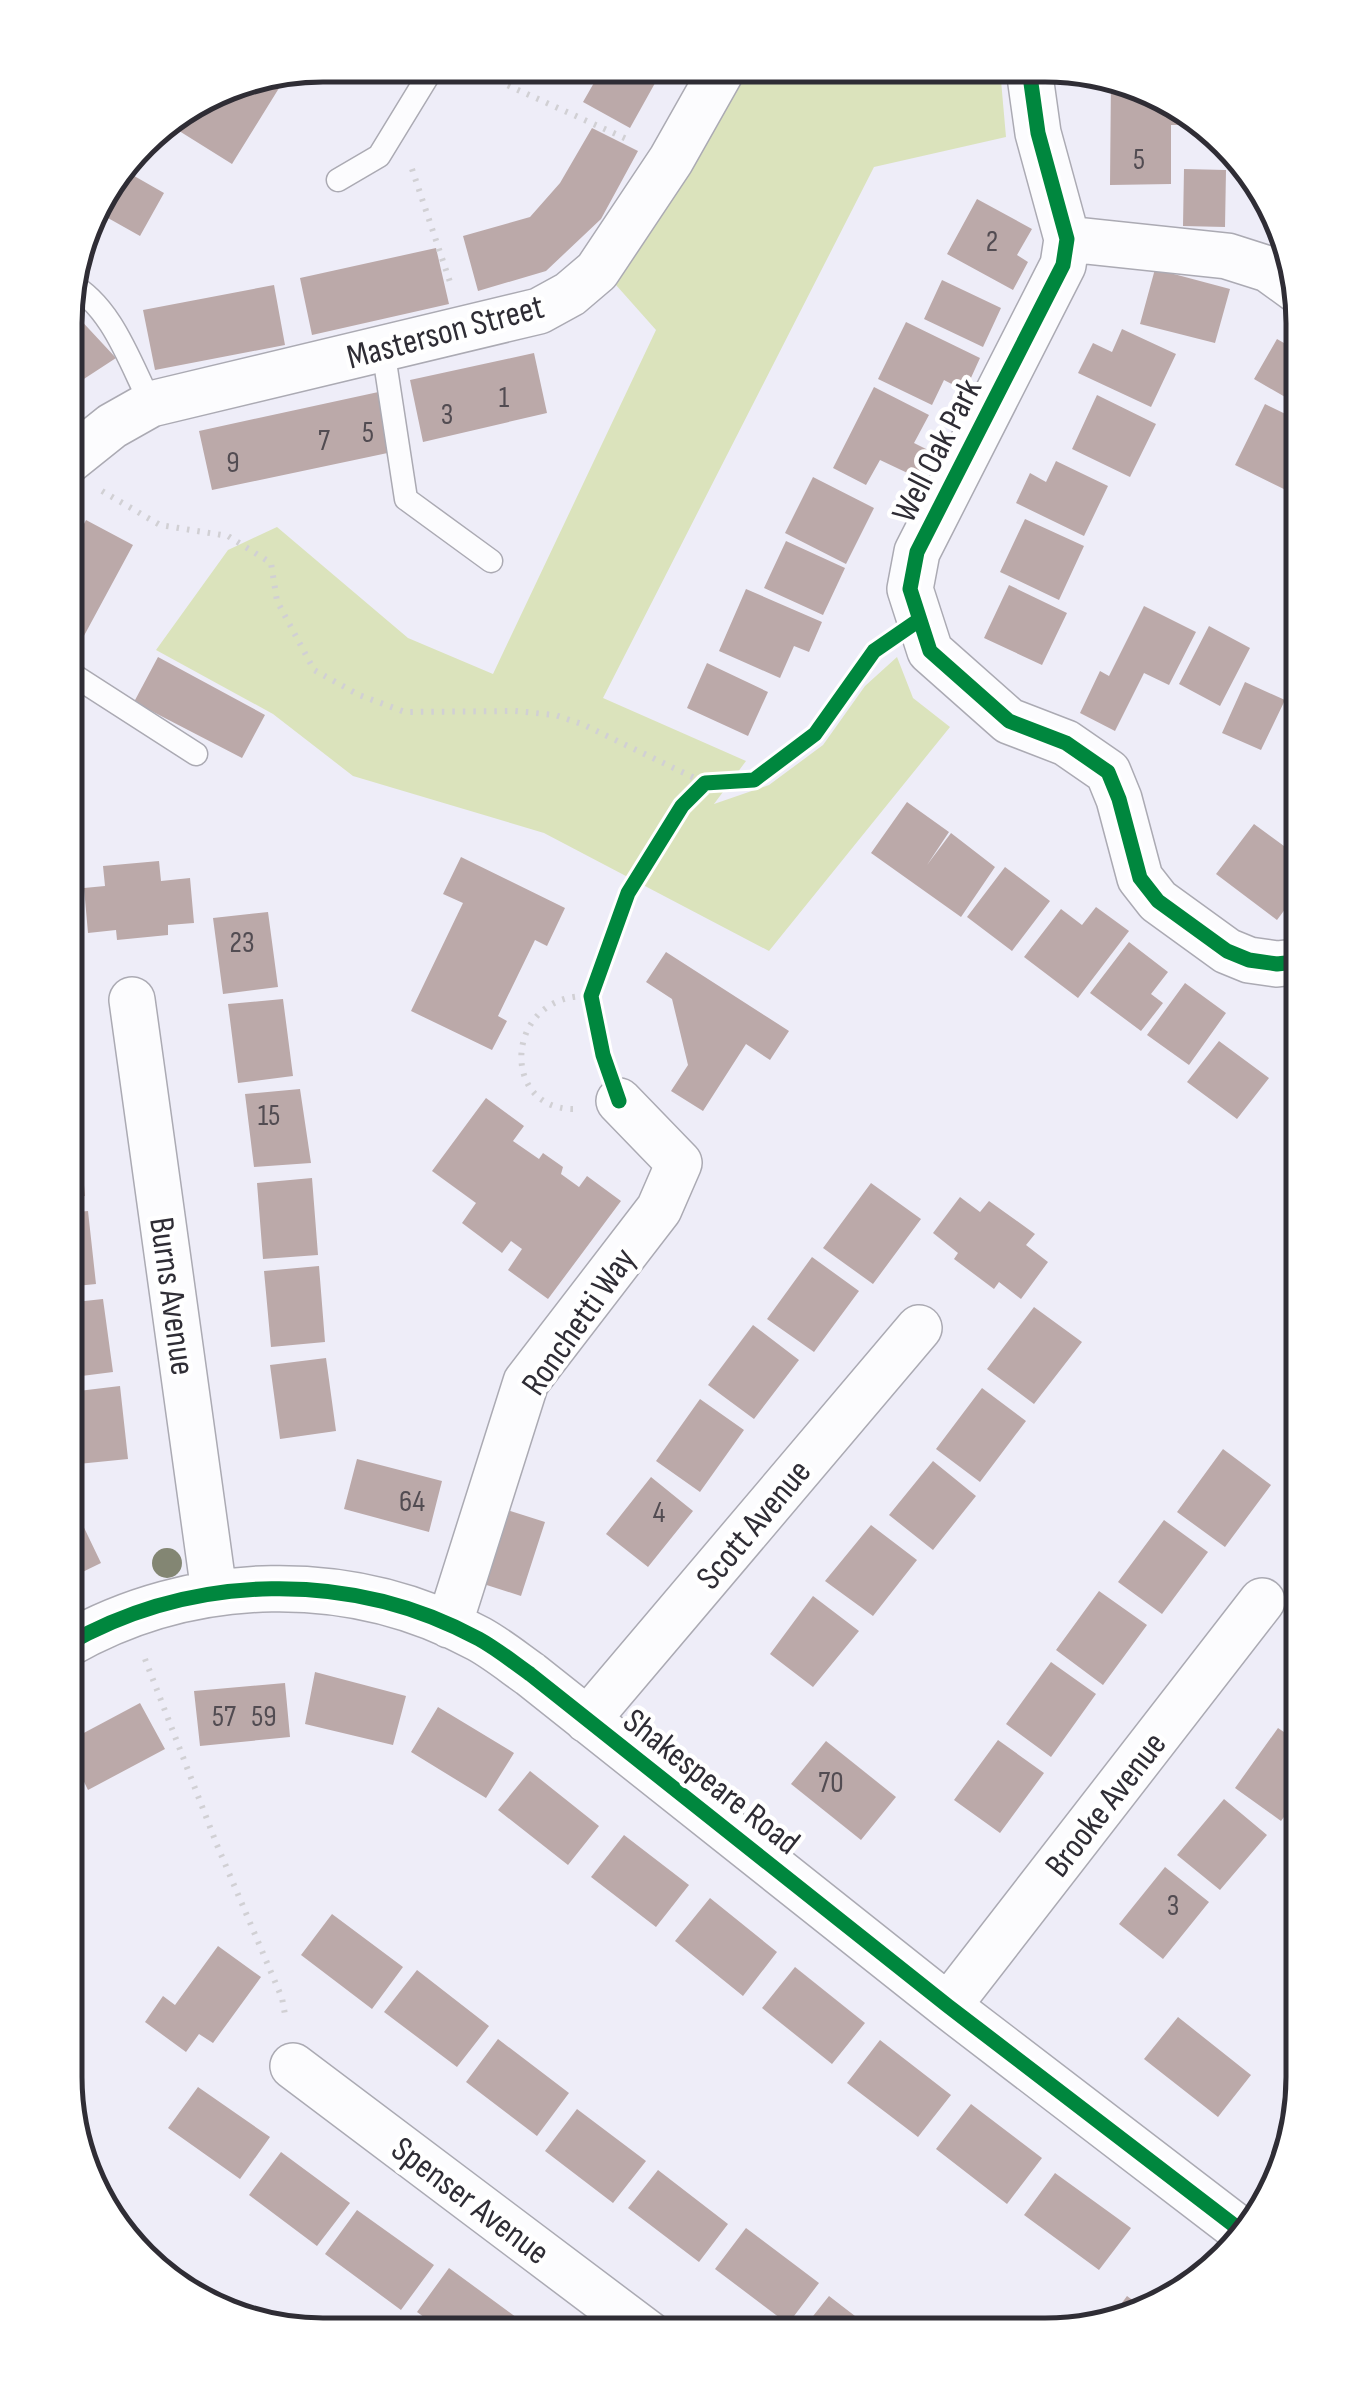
<svg xmlns="http://www.w3.org/2000/svg" width="1368" height="2401" font-family="'Sofia Sans Condensed',sans-serif">
<style>
.green{fill:#dbe3bc}
.building{fill:#bba9a9}
.lines{fill:none;stroke-linecap:round;stroke-linejoin:round}
.lane-casing{stroke:#abaab3;stroke-width:25}
.street-casing{stroke:#abaab3;stroke-width:48}
.path{stroke:#d1d0d4;stroke-width:6;stroke-dasharray:2.5 8;stroke-linecap:butt}
.lane{stroke:#fcfcfe;stroke-width:22}
.street{stroke:#fcfcfe;stroke-width:45}
.cycleway-casing{stroke:#fff;stroke-width:21}
.cycleway{stroke:#00873e;stroke-width:15}
.tree{fill:#838673}
.labels{text-anchor:middle;stroke-width:9;stroke-linejoin:round;paint-order:stroke}
.number-label{font-size:30px;fill:#524c52}
.street-label{font-size:35px;fill:#2f2d35;stroke:#fff}
.rim{fill:none;stroke:#2f2d35;stroke-width:5}
</style>
<rect width="100%" height="100%" fill="#eeedf8"/>
<path class="green" d="M739 68 1000 69 1006 137 874 167 603 698 746 761 714 804 769 785 823 745 865 686 897 657 913 698 950 727 769 951 544 833 353 776 273 714 156 650 228 550 277 527 408 638 493 674 656 330 616 285 706 117Z"/>
<path class="building" d="M499 66H530L519 81Z
M603 67H664L630 128 583 102Z
M289 72 232 164 176 129 190 106 225 84Z
M1111 78 1188 116V125H1171V184L1110 185Z
M592 128 638 151 601 219 546 271 478 291 463 236 530 217 560 183Z
M122 169 164 193 140 236 92 209Z
M1184 169 1226 170 1225 227 1183 226Z
M977 199 1032 229 1017 255 1028 262 1013 290 947 254Z
M436 248 449 304 312 335 300 278Z
M1155 269 1230 289 1215 343 1140 324Z
M942 280 1001 308 983 347 924 319Z
M274 285 285 345 155 370 143 310Z
M76 315 116 358 67 390V321Z
M906 322 980 358 965 391 944 380 932 405 878 379Z
M1122 329 1176 354 1151 407 1078 373 1093 343 1112 352Z
M1277 339 1303 354V399L1299 405 1254 379Z
M534 353 547 413 423 442 410 380Z
M874 387 929 415 914 443 930 451 916 477 880 460 866 485 833 468Z
M383 391 397 451 212 490 199 431Z
M1097 395 1156 424 1130 477 1072 449Z
M1265 404 1298 420 1294 428 1303 433V476L1294 494 1235 465Z
M1056 461 1108 486 1084 536 1016 503 1030 473 1046 482Z
M813 477 874 508 846 564 785 533Z
M1025 519 1084 546 1059 600 1000 572Z
M86 520 133 545 72 658 67 655V557Z
M786 541 845 568 823 615 764 588Z
M1009 585 1067 613 1042 665 984 638Z
M746 589 822 622 809 652 794 646 780 678 719 651Z
M1144 606 1196 632 1169 685 1144 673 1115 731 1080 713 1100 671 1109 676Z
M1209 626 1250 648 1220 706 1179 684Z
M158 657 265 715 242 758 134 702Z
M707 663 768 692 748 736 687 708Z
M1245 682 1285 700 1261 750 1222 733Z
M907 802 949 832 927 865 951 833 995 867 961 917 871 853Z
M1254 824 1303 860V871L1291 886 1298 892 1277 920 1216 874Z
M461 857 565 908 547 946 535 940 498 1016 507 1021 492 1050 411 1011 463 903 443 894Z
M159 861 161 881 190 878 194 923 168 925V935L117 940 116 930 88 933 84 888 105 886 103 866Z
M1005 867 1050 901 1012 951 967 917Z
M1096 907 1129 931 1078 998 1024 957 1061 909 1082 925Z
M268 912 278 987 223 994 213 918Z
M1129 942 1168 972 1151 994 1163 1003 1141 1031 1090 993Z
M666 952 789 1031 770 1060 746 1044 703 1111 671 1091 688 1065 672 999 646 982Z
M1185 983 1226 1013 1189 1065 1147 1035Z
M283 999 293 1076 238 1083 228 1004Z
M1219 1041 1269 1078 1237 1119 1187 1082Z
M66 1060 74 1103 66 1104Z
M300 1089 311 1163 254 1167 245 1094Z
M486 1098 524 1126 513 1141 539 1159 543 1153 563 1167 561 1174 579 1187 587 1176 621 1201 548 1299 508 1270 522 1249 511 1241 502 1253 462 1223 476 1203 432 1171Z
M78 1120 85 1196 66 1198V1121Z
M312 1178 318 1255 263 1259 257 1183Z
M871 1183 921 1219 873 1284 823 1248Z
M960 1197 980 1212 989 1201 1035 1234 1026 1245 1048 1262 1021 1299 999 1282 994 1289 954 1259 958 1253 933 1233Z
M88 1211 96 1284 66 1287V1213Z
M812 1257 859 1291 814 1352 767 1319Z
M319 1266 325 1342 271 1347 264 1271Z
M103 1299 113 1372 66 1378V1303Z
M1034 1307 1082 1342 1034 1404 987 1369Z
M753 1325 799 1360 754 1419 708 1385Z
M326 1358 336 1431 280 1439 270 1365Z
M120 1386 128 1459 78 1464 70 1392Z
M982 1388 1026 1421 980 1482 936 1449Z
M700 1399 744 1430 700 1492 656 1461Z
M1223 1449 1271 1485 1225 1547 1177 1512Z
M357 1459 442 1481 429 1532 344 1509Z
M933 1461 976 1496 933 1550 889 1515Z
M651 1477 693 1511 648 1567 606 1534Z
M1303 1490V1516L1290 1507Z
M495 1506 545 1522 521 1596 471 1580Z
M77 1513 101 1563 66 1580V1519Z
M1164 1520 1208 1552 1162 1614 1118 1582Z
M871 1525 917 1560 873 1616 825 1581Z
M1099 1591 1147 1625 1103 1685 1056 1650Z
M813 1596 859 1631 813 1687 770 1654Z
M1051 1662 1096 1694 1051 1757 1006 1724Z
M315 1672 406 1696 393 1745 305 1724Z
M285 1683 290 1737 200 1746 194 1691Z
M1303 1695V1723L1289 1714Z
M140 1703 165 1749 88 1790 65 1743Z
M438 1707 514 1753 486 1798 411 1752Z
M1278 1728 1303 1745V1792L1281 1821 1235 1788Z
M998 1740 1044 1773 1000 1833 954 1800Z
M826 1741 896 1797 861 1840 791 1784Z
M530 1771 599 1826 568 1865 498 1810Z
M1224 1799 1267 1835 1220 1890 1177 1855Z
M624 1835 689 1885 656 1927 591 1877Z
M1165 1867 1209 1902 1163 1959 1119 1924Z
M710 1898 777 1952 743 1996 675 1941Z
M332 1914 403 1967 372 2009 301 1955Z
M218 1946 261 1977 213 2043 199 2034 186 2052 145 2022 163 1996 175 2005Z
M795 1967 865 2023 832 2064 762 2008Z
M417 1970 489 2026 457 2067 384 2012Z
M1178 2017 1251 2075 1218 2117 1144 2059Z
M498 2039 569 2093 537 2136 466 2082Z
M880 2040 951 2095 918 2137 847 2083Z
M198 2087 270 2137 240 2179 168 2128Z
M971 2104 1042 2158 1007 2204 936 2149Z
M577 2109 646 2161 613 2203 545 2151Z
M281 2152 350 2203 317 2246 249 2195Z
M658 2170 728 2224 699 2262 628 2208Z
M1055 2173 1131 2228 1099 2270 1024 2215Z
M357 2210 434 2265 401 2310 325 2254Z
M746 2228 819 2283 788 2324 715 2269Z
M449 2268 520 2320 509 2334H447L417 2312Z
M829 2296 881 2336 798 2335Z
M1127 2296 1146 2310 1128 2322 1105 2326Z"/>
<g class="lines">
<g class="lane-casing">
<path id="lane" d="M338 180 379 156 434 66
M69 283C112 306 130 363 151 404
M383 349 406 499 491 561
M67 671 196 754"/>
</g>
<g class="street-casing">
<path id="street" d="M1029 69 1038 133 1067 239 1063 265 917 552 910 589 930 651 1009 721 1066 743 1108 772 1119 799 1140 878 1158 901 1227 951 1249 960 1277 964 1303 961
M1067 239 1227 256 1268 269 1297 290
M67 462 112 426 151 404 539 311 570 294 597 271 671 160 723 68
M132 1000 214 1592
M449 1625 526 1382 659 1209 679 1163 619 1101
M66 1645C192 1573 350 1569 479 1639 497 1649 513 1662 530 1674L948 2006 1248 2236
M587 1720 919 1328
M948 2006 1262 1601
M293 2066 650 2335"/>
</g>
<path class="path" d="M483 66 507 85 629 140
M412 169 451 285
M102 491 160 525 228 536 271 563 277 601 314 670 359 695 405 712 515 711 555 715 582 724 705 783
M573 1109C499 1109 504 992 591 996
M145 1659 217 1845 282 1998 286 2020"/>
<use href="#lane" class="lane"/>
<use href="#street" class="street"/>
<g class="cycleway-casing">
<path id="cycleway" d="M1029 69 1038 133 1067 239 1063 265 917 552 910 589 930 651 1009 721 1066 743 1108 772 1119 799 1140 878 1158 901 1227 951 1249 960 1277 964 1303 961
M619 1101 603 1055 591 996 628 893 682 806 705 783 754 780 815 734 874 651 919 620
M66 1645C192 1573 350 1569 479 1639 497 1649 513 1662 530 1674L948 2006 1248 2236"/>
</g>
<use href="#cycleway" class="cycleway"/>
</g>
<circle class="tree" cx="167" cy="1563" r="15"/>
<g class="labels">
<g class="number-label">
<text x="1139" y="169">5</text>
<text x="992" y="251">2</text>
<text x="504" y="407">1</text>
<text x="447" y="424">3</text>
<text x="368" y="442">5</text>
<text x="324" y="450">7</text>
<text x="233" y="472">9</text>
<text x="242" y="952">23</text>
<text x="269" y="1125">15</text>
<text x="412" y="1511">64</text>
<text x="659" y="1522">4</text>
<text x="224" y="1726">57</text>
<text x="264" y="1726">59</text>
<text x="831" y="1792">70</text>
<text x="1173" y="1915">3</text>
</g>
<g class="street-label">
<text transform="translate(445 331) rotate(-15)" y="12">Masterson Street</text>
<text transform="translate(936 450) rotate(-63)" y="12">Well Oak Park</text>
<text transform="translate(173 1296) rotate(82)" y="12">Burns Avenue</text>
<text transform="translate(578 1321) rotate(-55)" y="12">Ronchetti Way</text>
<text transform="translate(753 1524) rotate(-50)" y="12">Scott Avenue</text>
<text transform="translate(712 1781) rotate(38)" y="12">Shakespeare Road</text>
<text transform="translate(1105 1804) rotate(-52)" y="12">Brooke Avenue</text>
<text transform="translate(471 2200) rotate(37)" y="12">Spenser Avenue</text>
</g>
</g>
<path d="M0 0H1368V2401H0ZM323 82H1045A241 241 0 0 1 1286 323V2077A241 241 0 0 1 1045 2318H323A241 241 0 0 1 82 2077V323A241 241 0 0 1 323 82Z" fill="#fff" fill-rule="evenodd"/>
<path class="rim" d="M323 82H1045A241 241 0 0 1 1286 323V2077A241 241 0 0 1 1045 2318H323A241 241 0 0 1 82 2077V323A241 241 0 0 1 323 82Z"/>
</svg>
